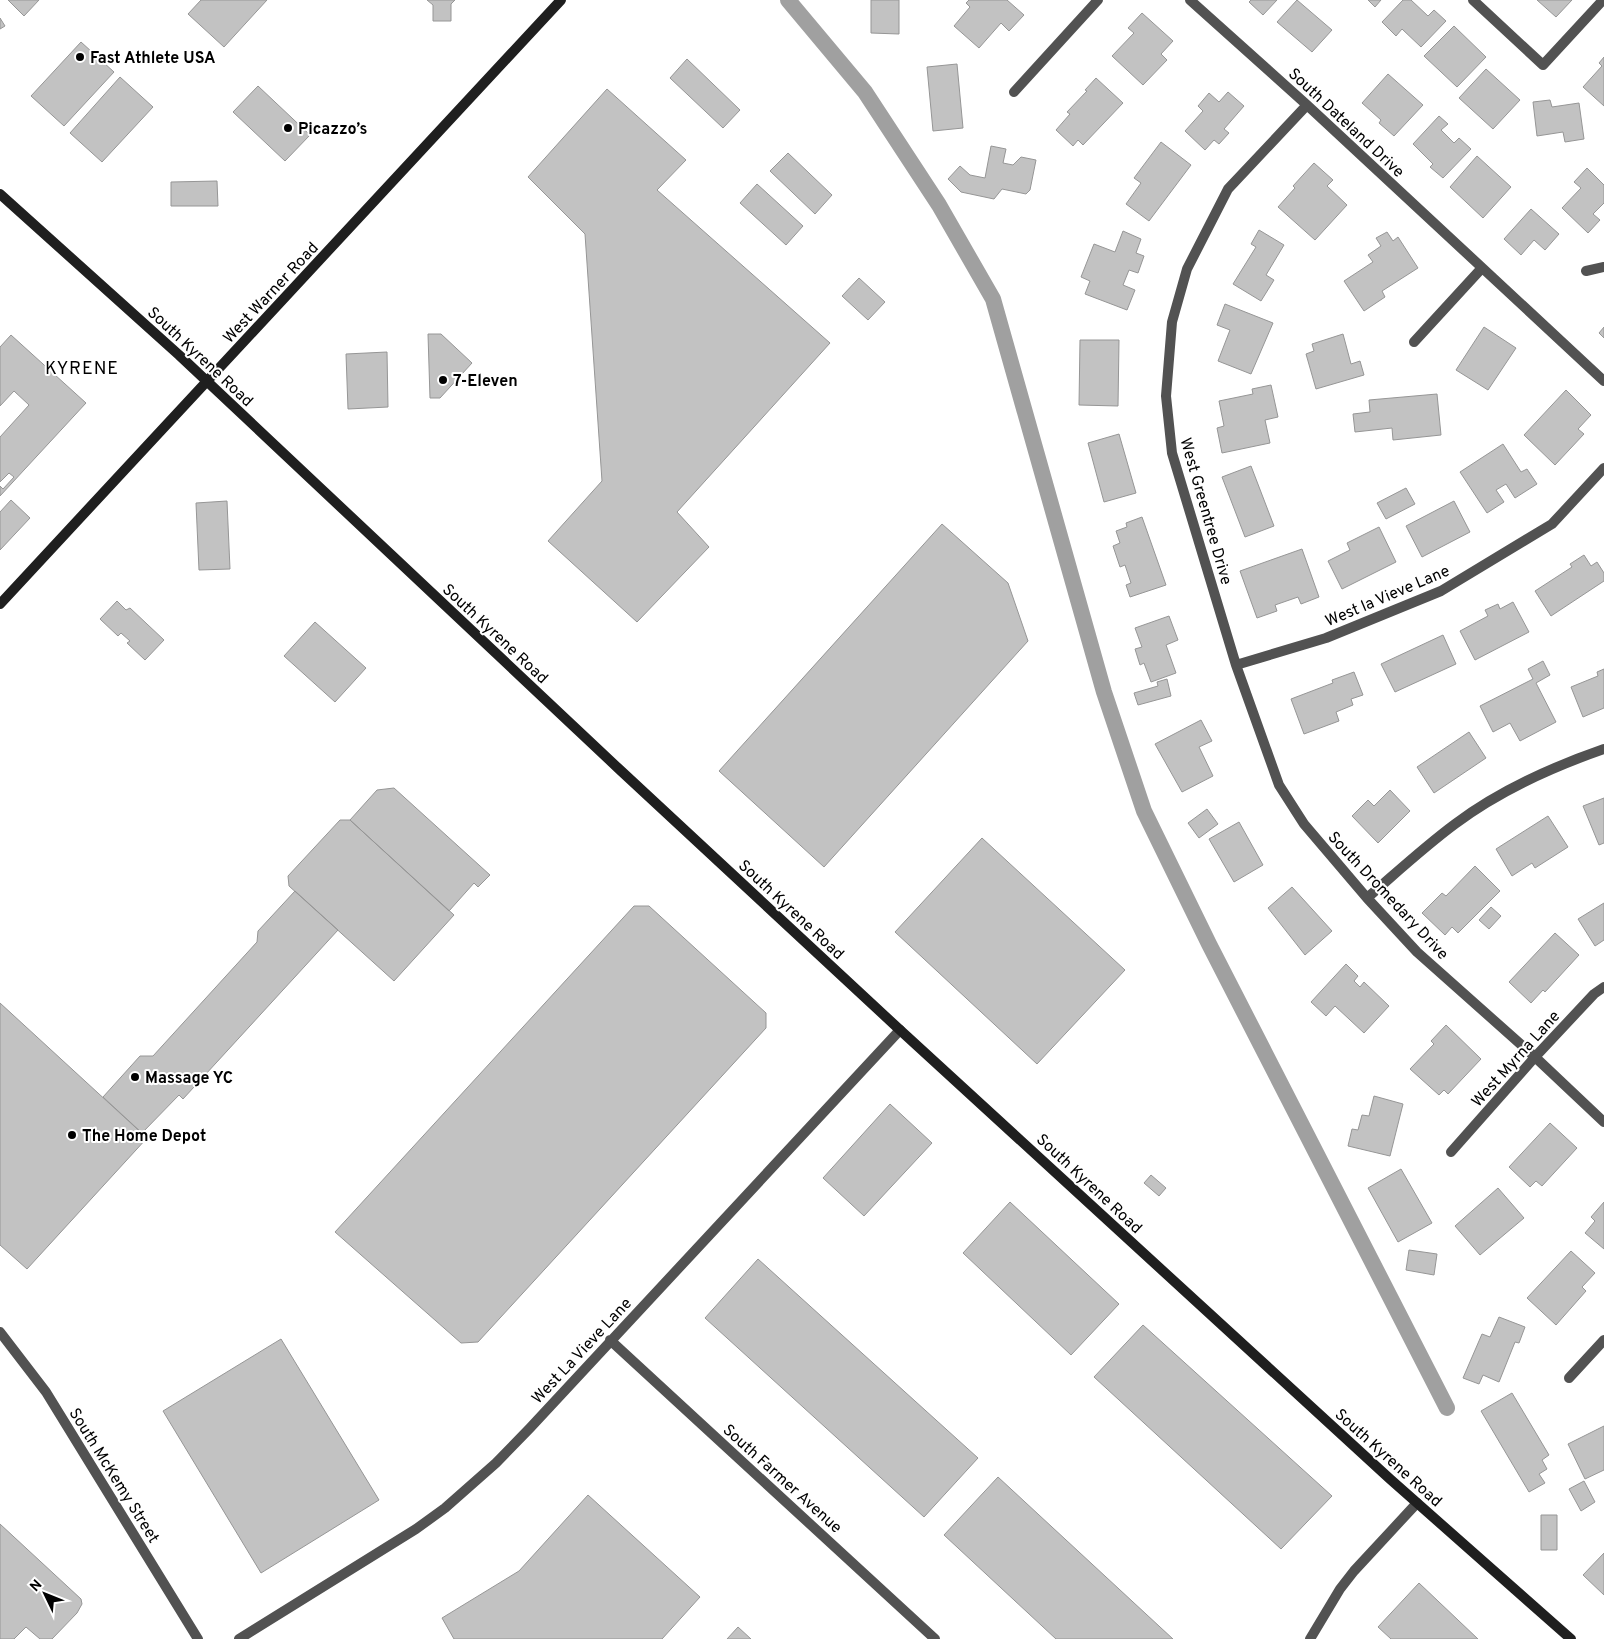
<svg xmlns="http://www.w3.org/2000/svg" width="1604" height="1639" font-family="Overpass,sans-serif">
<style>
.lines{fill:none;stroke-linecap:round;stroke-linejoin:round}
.canal{stroke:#a0a0a0;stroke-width:16}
.building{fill:#c2c2c2;stroke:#969696}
.minor{stroke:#525252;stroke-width:10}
.secondary{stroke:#1f1f1f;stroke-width:10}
.poi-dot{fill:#000;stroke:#fff;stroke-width:2}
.labels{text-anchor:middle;stroke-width:4;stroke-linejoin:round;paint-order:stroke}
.poi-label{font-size:16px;font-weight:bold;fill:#000;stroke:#fff;text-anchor:start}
.street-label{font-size:16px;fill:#000;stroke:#fff}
.neighbourhood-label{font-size:18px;letter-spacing:1px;fill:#000;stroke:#fff}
</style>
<rect width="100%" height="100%" fill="#fff"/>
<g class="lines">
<path class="canal" d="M788 0 865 92 939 205 993 299 1104 692 1144 811 1209 944 1447 1408"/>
</g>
<path class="building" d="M8 0H39L24 16Z
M201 0H267L224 47 188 14Z
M427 0H455L451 4V21H433V5Z
M871 0H899V34L871 33Z
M969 0H1007L1024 15 1009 31 1001 23 979 48 954 26 970 7 966 3Z
M1251 0H1277L1263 15 1249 2Z
M1297 0 1332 30 1312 52 1277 22Z
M1368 0H1381L1375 7Z
M1403 0H1411L1428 16 1434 10 1446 21 1421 47 1402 29 1396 36 1382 22Z
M1537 0H1572L1556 17Z
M1142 13 1173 41 1161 54 1167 60 1143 85 1112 56 1134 33 1128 28Z
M0 18 5 26 0 29Z
M1454 26 1486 57 1457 87 1424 56Z
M81 42 114 72 64 126 31 96Z
M1604 57V106L1583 87 1602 66 1599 63Z
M687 59 740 110 723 128 670 78Z
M957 64 963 128 933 131 927 67Z
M1486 69 1520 100 1493 129 1459 98Z
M1388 74 1423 105 1394 136 1379 123 1381 120 1362 103Z
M120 77 153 107 102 162 70 133Z
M1096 78 1123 103 1083 145 1078 140 1073 146 1056 130 1070 114 1067 112 1087 91 1085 90Z
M258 86 310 135 285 161 233 112Z
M607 89 686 160 657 190 830 343 677 512 709 547 637 622 548 541 602 481 585 234 528 177Z
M1228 92 1244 106 1224 129 1229 133 1219 144 1214 140 1205 150 1185 131 1203 111 1198 106 1209 93 1219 102Z
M1550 100 1552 107 1579 103 1584 139 1565 142 1563 132 1537 136 1533 102Z
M1439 116 1448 124 1441 130 1454 143 1459 138 1471 149 1443 178 1430 167 1433 164 1413 144Z
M1161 142 1191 165 1149 221 1126 204 1141 183 1134 178Z
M991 146 1006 149 1003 163 1013 165 1021 157 1036 160 1030 190 1026 194 1002 189 994 199 961 192 948 179 960 166 970 175 985 178Z
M788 153 832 195 815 214 770 171Z
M1477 156 1511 187 1483 218 1450 187Z
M1314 163 1333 180 1327 186 1347 205 1315 240 1278 207 1295 188 1293 186Z
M1587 168 1604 185V203L1593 214 1600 220 1588 233 1562 208 1581 188 1574 182Z
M217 181 218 206H171V182Z
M757 184 803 226 786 245 740 203Z
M1531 209 1559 234 1545 250 1534 240 1521 255 1504 239Z
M1259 230 1284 245 1266 275 1274 280 1261 301 1233 284 1256 247 1251 244Z
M1123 231 1141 239 1136 253 1144 256 1138 273 1129 270 1123 285 1135 290 1127 310 1085 294 1090 281 1081 277 1094 244 1115 252Z
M1387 232 1393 241 1398 237 1418 268 1382 291 1385 297 1364 311 1344 281 1373 262 1368 255 1381 246 1376 238Z
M859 278 885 302 868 320 842 296Z
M1225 304 1273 323 1251 374 1218 361 1230 330 1217 325Z
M1484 327 1516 348 1488 390 1456 370Z
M1604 327V338L1599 333Z
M428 334H441L472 363 440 398H430Z
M1343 334 1351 364 1360 361 1364 375 1316 389 1306 354 1314 351 1312 344Z
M11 335 86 403 0 496V486L3 489 14 477 9 473 0 482V437L29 405 14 391 0 406V347Z
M1080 340H1119L1118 406 1079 405Z
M387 352 388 407 348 409 346 354Z
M1271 385 1278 417 1265 420 1270 443 1222 453 1217 428 1224 426 1219 401 1253 394 1252 389Z
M1566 390 1591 415 1578 429 1584 434 1555 465 1524 435Z
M1437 394 1441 435 1393 440 1392 428 1355 432 1353 414 1370 412 1369 400Z
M1119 434 1136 493 1104 502 1088 443Z
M1503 444 1521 472 1527 469 1537 484 1515 498 1506 484 1496 490 1504 502 1487 513 1460 472Z
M1251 466 1274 526 1245 537 1222 477Z
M1406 488 1415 504 1386 519 1377 503Z
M11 500 30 518 0 550V512Z
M227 501 230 569 199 570 196 503Z
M1454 501 1470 532 1422 557 1406 526Z
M1142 517 1166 585 1130 597 1126 585 1131 583 1125 565 1120 567 1113 546 1120 543 1116 531 1127 527 1126 523Z
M942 524 1008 583 1028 641 824 867 719 771Z
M1379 527 1396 562 1342 589 1328 561 1350 550 1347 543Z
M1302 549 1319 597 1301 604 1298 597 1275 605 1277 611 1257 618 1240 571Z
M1584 555 1591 566 1597 562 1604 573V581L1551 616 1535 591 1572 567 1570 564Z
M117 601 126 610 130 608 164 640 145 660 127 643 130 641 121 633 118 636 100 619Z
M1513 602 1529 632 1475 660 1460 631 1488 616 1485 610 1498 604 1500 609Z
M1169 616 1178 640 1166 645 1176 673 1151 682 1144 663 1140 665 1135 649 1142 647 1135 628Z
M315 622 366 668 335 702 284 656Z
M1443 635 1456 664 1395 692 1381 664Z
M1543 661 1550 675 1536 683 1556 722 1520 741 1510 723 1493 732 1480 706 1533 679 1528 669Z
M1604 669V708L1583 717 1571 687 1598 676 1597 672Z
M1354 672 1363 695 1351 699 1353 705 1336 712 1339 721 1304 734 1291 699 1333 683 1332 680Z
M1167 679 1171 696 1138 705 1134 693 1158 686 1157 682Z
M1201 720 1212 741 1199 747 1213 776 1182 792 1155 744Z
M1469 732 1486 758 1434 793 1417 767Z
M394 788 490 875 478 887 474 883 449 911 350 820 377 790Z
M1390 790 1410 811 1378 843 1352 816 1368 800 1374 806Z
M1604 798V843L1599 845 1583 806Z
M1207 809 1218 824 1199 838 1188 823Z
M1548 816 1568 847 1535 868 1532 863 1512 876 1496 849Z
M340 820H350L454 915 394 981 289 886 288 876Z
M1239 822 1263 865 1234 882 1209 839Z
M982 838 1125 970 1037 1064 895 932Z
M1475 866 1500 891 1458 933 1452 927 1445 935 1422 913 1442 893 1446 896Z
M1292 887 1332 931 1305 955 1268 908Z
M295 891 338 930 183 1099 179 1095 142 1133 103 1097 140 1056H153L257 942 258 931Z
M1604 903V940L1595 946 1578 919Z
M634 906H649L766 1013V1028L478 1342 461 1343 335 1232Z
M1491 907 1501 916 1489 929 1479 920Z
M1555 933 1579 955 1545 992 1543 990 1531 1003 1509 982Z
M1346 964 1358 976 1354 981 1360 987 1364 982 1389 1006 1364 1033 1335 1006 1326 1016 1311 1002Z
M0 1003 147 1138 27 1269 0 1245Z
M1446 1025 1481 1059 1448 1094 1444 1090 1439 1095 1410 1069 1434 1044 1431 1041Z
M1374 1096 1403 1104 1390 1156 1348 1146 1352 1129 1358 1130 1362 1115 1369 1116Z
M890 1104 932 1143 864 1216 823 1178Z
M1550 1123 1577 1148 1542 1186 1536 1181 1530 1187 1509 1167Z
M1401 1169 1432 1223 1398 1242 1368 1188Z
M1151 1175 1166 1188 1159 1196 1144 1183Z
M1498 1188 1524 1218 1480 1255 1455 1226Z
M1010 1202 1119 1304 1071 1355 963 1253Z
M1604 1202V1249L1585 1233 1595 1221 1591 1217Z
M1409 1250 1437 1254 1434 1275 1406 1270Z
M1571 1251 1595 1273 1582 1287 1586 1291 1556 1325 1527 1298Z
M758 1259 978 1458 924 1517 705 1318Z
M1499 1317 1525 1327 1519 1343 1515 1342 1499 1382 1483 1375 1479 1384 1463 1378 1482 1334 1490 1337Z
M1143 1325 1332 1496 1281 1549 1094 1377Z
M281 1339 379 1500 261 1573 163 1411Z
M1512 1393 1549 1455 1542 1460 1547 1469 1539 1474 1545 1483 1529 1492 1481 1411Z
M1604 1426V1470L1585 1479 1568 1444Z
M998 1477 1173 1639H1056L944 1535Z
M1584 1481 1595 1502 1581 1511 1569 1489Z
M588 1495 700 1597 662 1639H454L442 1618 519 1571Z
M1541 1515H1557V1550H1541Z
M0 1524 81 1599 82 1604 77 1613 52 1639H40L26 1627 14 1639H0Z
M1604 1553V1595L1583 1575Z
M1419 1583 1478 1639H1391L1378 1627Z
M738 1627 751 1639H727Z"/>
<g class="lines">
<path class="minor" d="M1190 0 1307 105 1604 381
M1473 0 1543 65 1603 0
M1014 92 1098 0
M1307 105 1228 189 1187 269 1172 322 1166 396 1172 453 1236 665 1279 785 1304 824 1367 898 1417 952 1535 1057 1604 1122
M1586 271 1604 267
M1414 342 1481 269
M1236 665 1326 638 1441 591 1552 524 1604 468
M1367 898C1396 873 1424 847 1455 824 1499 791 1552 767 1604 749
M1451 1152 1535 1057 1594 994 1604 987
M0 1332 46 1392 198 1639
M610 1340 935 1639
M1569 1378 1604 1340
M239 1639 416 1529 445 1508 496 1463 530 1428 900 1030
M1310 1639 1340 1589 1354 1571 1417 1503"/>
<path class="secondary" d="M0 194 179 355 619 769 900 1030 1390 1479 1571 1639
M0 604 561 0"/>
</g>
<g class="poi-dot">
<circle cx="80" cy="57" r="5"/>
<circle cx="288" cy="128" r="5"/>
<circle cx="443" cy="380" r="5"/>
<circle cx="135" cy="1077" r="5"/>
<circle cx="72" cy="1135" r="5"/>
</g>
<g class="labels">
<g class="poi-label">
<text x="90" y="63">Fast Athlete USA</text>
<text x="298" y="134">Picazzo’s</text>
<text x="453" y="386">7-Eleven</text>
<text x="145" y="1083">Massage YC</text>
<text x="82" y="1141">The Home Depot</text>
</g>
<g class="street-label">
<text transform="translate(1347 122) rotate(43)" y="6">South Dateland Drive</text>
<text transform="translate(270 292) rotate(-47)" y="6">West Warner Road</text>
<text transform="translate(201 356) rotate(43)" y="6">South Kyrene Road</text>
<text transform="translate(1207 511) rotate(74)" y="6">West Greentree Drive</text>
<text transform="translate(1387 595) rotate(-23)" y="6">West la Vieve Lane</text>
<text transform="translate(496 633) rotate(43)" y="6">South Kyrene Road</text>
<text transform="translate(1389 895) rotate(47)" y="6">South Dromedary Drive</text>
<text transform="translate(792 909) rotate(43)" y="6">South Kyrene Road</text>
<text transform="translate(1515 1058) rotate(-48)" y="6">West Myrna Lane</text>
<text transform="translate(1090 1183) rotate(43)" y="6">South Kyrene Road</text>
<text transform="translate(581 1350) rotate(-47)" y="6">West La Vieve Lane</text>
<text transform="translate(1389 1457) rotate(42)" y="6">South Kyrene Road</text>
<text transform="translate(115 1475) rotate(58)" y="6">South McKemy Street</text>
<text transform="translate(783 1478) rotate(42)" y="6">South Farmer Avenue</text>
</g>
<g class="neighbourhood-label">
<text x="82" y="374">KYRENE</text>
</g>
</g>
<g transform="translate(45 1594) rotate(313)" stroke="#ffffff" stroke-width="4" paint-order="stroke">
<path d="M0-4L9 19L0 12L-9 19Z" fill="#000000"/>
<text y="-8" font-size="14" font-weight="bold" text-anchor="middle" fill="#000000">N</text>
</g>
</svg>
